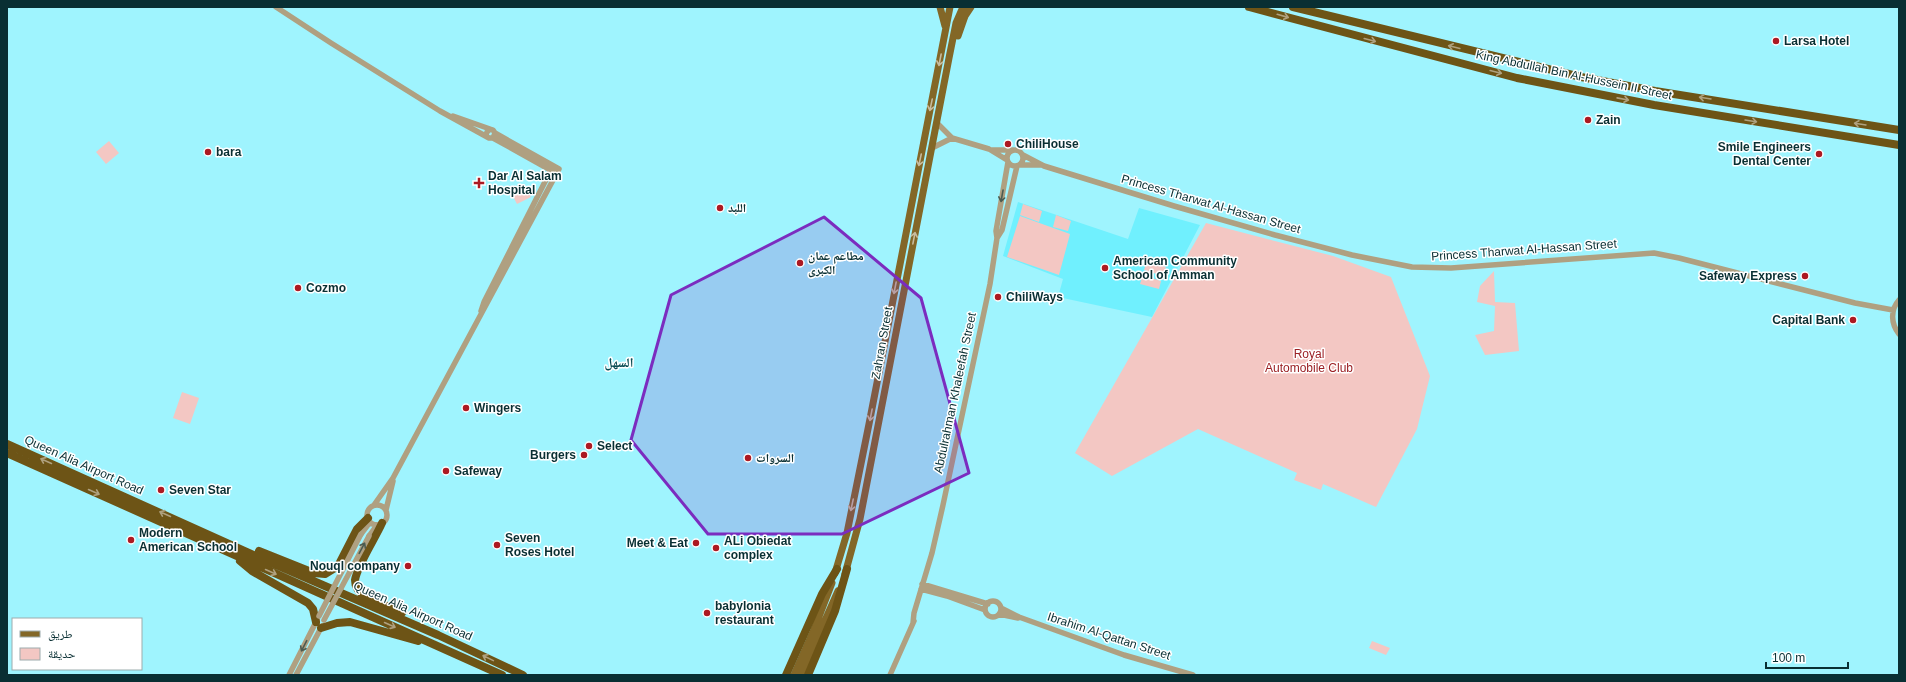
<svg xmlns="http://www.w3.org/2000/svg" width="1906" height="682" font-family="Arial,'Noto Naskh Arabic',sans-serif">
<style>
.built{fill:#70f0fe}
.green{fill:#f3c7c3}
.lines{fill:none;stroke-linecap:round;stroke-linejoin:round}
.minor{stroke:#afa081;stroke-width:5.5}
.major{stroke:#836727;stroke-width:7}
.highway{stroke:#6d5416;stroke-width:8}
.minor-bridge{stroke:#afa081;stroke-width:5.5}
.oneway{stroke:#afa17f}
.oneway2{stroke:#c7bb9e}
.oneway3{stroke:#4b5c52}
.marked{fill:#7b2cbf;fill-opacity:0.2;stroke:#7b2cbf;stroke-width:3;stroke-linejoin:round}
.poi-dot{fill:#ac1922;stroke:#fff;stroke-width:1.5}
.labels{text-anchor:middle;stroke-width:3;stroke-linejoin:round;paint-order:stroke}
.poi-label{font-size:12px;font-weight:bold;fill:#092f33;stroke:#fff;text-anchor:start}
.street-label{font-size:12px;fill:#092f33;stroke:#fff}
.park-label{font-size:12px;fill:#9b2024;stroke:#fff}
.neighbourhood-label{font-size:13px;font-weight:bold;fill:#0a4d54;stroke:#fff}
</style>
<rect width="100%" height="100%" fill="#9ff4fe"/>
<path class="built" d="M1018 202 1128 239 1139 208 1200 225 1152 317 1058 297 1063 279 1003 256Z"/>
<path class="green" d="M109 141 119 153 106 164 96 152Z
M524 184 531 197 517 204 510 191Z
M1023 204 1042 211 1039 222 1020 215Z
M1056 215 1071 221 1068 231 1053 227Z
M1020 216 1070 234 1059 275 1007 257Z
M1206 223 1333 256 1391 277 1430 376 1417 429 1376 507 1323 484 1321 490 1294 480 1297 473 1198 429 1112 476 1075 453Z
M1147 261 1166 267 1163 276 1144 270Z
M1494 271 1495 302 1515 303 1519 351 1485 355 1475 335 1494 331 1495 306 1477 302 1480 286Z
M1143 275 1161 281 1159 289 1140 284Z
M182 392 199 398 190 424 173 418Z
M1372 641 1390 648 1386 655 1369 648Z"/>
<g class="lines">
<path class="minor" d="M276 7 331 43 440 111 489 138H493L495 133 493 130 490 129 487 132 486 135
M453 116 490 129
M937 123 952 138 989 149 1007 160
M493 138 554 172
M932 148 952 138
M1007 158a8 8 0 1 1 16 0a8 8 0 1 1-16 0Z
M991 150H1013
M1023 155 1044 166 1174 206 1275 235 1352 255 1412 267 1451 268 1654 253 1679 258 1855 303 1893 310
M1020 165H1042
M997 238 1002 230 1017 166
M1899 300C1890 310 1891 324 1899 334
M481 311 484 302 553 166
M374 505 393 478 559 169 495 133
M367 515a10 10 0 1 1 20 0a10 10 0 1 1-20 0Z
M386 510 393 481
M361 534 370 522
M369 536 377 525
M922 584 988 604
M921 589 947 596 985 610
M985 609a8 8 0 1 1 16 0a8 8 0 1 1-16 0Z
M1001 608 1019 617 1124 655 1193 675
M999 614 1018 618
M913 623 914 613 932 553 943 505 990 284 997 238 996 231 1008 162
M289 675 317 620
M296 675 322 626
M890 675 914 621"/>
<path class="major" d="M940 7 945 26
M958 36 965 16 971 7
M835 573 847 533 869 424 950 7
M845 574 860 519 949 58 956 23 963 7
M794 675 813 632 832 583
M801 675 838 591"/>
<path class="highway" d="M1249 7 1517 78 1654 105 1899 145
M1293 7 1581 77 1655 91 1899 130
M7 444 258 557 438 635 523 675
M7 453 502 675
M382 523C376 537 357 566 355 580 355 586 358 592 364 595L402 613
M259 551 314 573 325 574 338 566 357 529 368 518
M240 561 252 571 308 603 313 609 316 622
M321 628 337 623 350 622 418 641
M786 675 822 594 837 569
M808 675 835 611 847 569"/>
<path class="minor-bridge" d="M319 616 361 534
M324 620 369 536"/>
</g>
<defs><path id="oneway-shaft" d="M-6 0H5M1.5-3L5.5 0L1.5 3" fill="none" stroke-width="1.6" stroke-linecap="round" stroke-linejoin="round"/></defs>
<g class="oneway">
<use href="#oneway-shaft" transform="translate(1283 16) rotate(16)"/>
<use href="#oneway-shaft" transform="translate(1370 40) rotate(15)"/>
<use href="#oneway-shaft" transform="translate(1454 47) rotate(-166)"/>
<use href="#oneway-shaft" transform="translate(1496 72) rotate(14)"/>
<use href="#oneway-shaft" transform="translate(1705 98) rotate(-171)"/>
<use href="#oneway-shaft" transform="translate(1623 99) rotate(11)"/>
<use href="#oneway-shaft" transform="translate(1751 121) rotate(9)"/>
<use href="#oneway-shaft" transform="translate(1860 124) rotate(-171)"/>
<use href="#oneway-shaft" transform="translate(46 461) rotate(-156)"/>
<use href="#oneway-shaft" transform="translate(94 492) rotate(24)"/>
<use href="#oneway-shaft" transform="translate(165 514) rotate(-156)"/>
<use href="#oneway-shaft" transform="translate(271 572) rotate(24)"/>
<use href="#oneway-shaft" transform="translate(390 625) rotate(24)"/>
<use href="#oneway-shaft" transform="translate(488 658) rotate(-154)"/>
</g>
<g class="oneway2">
<use href="#oneway-shaft" transform="translate(940 60) rotate(101)"/>
<use href="#oneway-shaft" transform="translate(931 105) rotate(102)"/>
<use href="#oneway-shaft" transform="translate(920 160) rotate(102)"/>
<use href="#oneway-shaft" transform="translate(914 238) rotate(-79)"/>
<use href="#oneway-shaft" transform="translate(895 288) rotate(101)"/>
<use href="#oneway-shaft" transform="translate(871 415) rotate(101)"/>
<use href="#oneway-shaft" transform="translate(852 505) rotate(102)"/>
</g>
<g class="oneway3">
<use href="#oneway-shaft" transform="translate(1002 196) rotate(100)"/>
<use href="#oneway-shaft" transform="translate(362 548) rotate(-62)"/>
<use href="#oneway-shaft" transform="translate(304 646) rotate(117)"/>
</g>
<path class="marked" d="M824 217 921 298 969 473 842 534H708L631 440 671 295Z"/>
<g class="poi-dot">
<circle cx="1776" cy="41" r="4"/>
<circle cx="1588" cy="120" r="4"/>
<circle cx="1008" cy="144" r="4"/>
<circle cx="208" cy="152" r="4"/>
<circle cx="1819" cy="154" r="4"/>
<path d="M477 177h4v4h4v4h-4v4h-4v-4h-4v-4h4z"/>
<circle cx="720" cy="208" r="4"/>
<circle cx="800" cy="263" r="4"/>
<circle cx="1105" cy="268" r="4"/>
<circle cx="1805" cy="276" r="4"/>
<circle cx="298" cy="288" r="4"/>
<circle cx="998" cy="297" r="4"/>
<circle cx="1853" cy="320" r="4"/>
<circle cx="466" cy="408" r="4"/>
<circle cx="589" cy="446" r="4"/>
<circle cx="584" cy="455" r="4"/>
<circle cx="748" cy="458" r="4"/>
<circle cx="446" cy="471" r="4"/>
<circle cx="161" cy="490" r="4"/>
<circle cx="131" cy="540" r="4"/>
<circle cx="696" cy="543" r="4"/>
<circle cx="497" cy="545" r="4"/>
<circle cx="716" cy="548" r="4"/>
<circle cx="408" cy="566" r="4"/>
<circle cx="707" cy="613" r="4"/>
</g>
<g class="labels">
<g class="poi-label">
<text x="1784" y="45">Larsa Hotel</text>
<text x="1596" y="124">Zain</text>
<text x="1016" y="148">ChiliHouse</text>
<text x="1811" y="151" text-anchor="end">Smile Engineers<tspan x="1811" dy="14">Dental Center</tspan></text>
<text x="216" y="156">bara</text>
<text x="488" y="180">Dar Al Salam<tspan x="488" dy="14">Hospital</tspan></text>
<text x="728" y="212">اللبد</text>
<text x="808" y="260">مطاعم عمان<tspan x="808" dy="14">الكبرى</tspan></text>
<text x="1113" y="265">American Community<tspan x="1113" dy="14">School of Amman</tspan></text>
<text x="1797" y="280" text-anchor="end">Safeway Express</text>
<text x="306" y="292">Cozmo</text>
<text x="1006" y="301">ChiliWays</text>
<text x="1845" y="324" text-anchor="end">Capital Bank</text>
<text x="474" y="412">Wingers</text>
<text x="597" y="450">Select</text>
<text x="576" y="459" text-anchor="end">Burgers</text>
<text x="756" y="462">السروات</text>
<text x="454" y="475">Safeway</text>
<text x="169" y="494">Seven Star</text>
<text x="139" y="537">Modern<tspan x="139" dy="14">American School</tspan></text>
<text x="505" y="542">Seven<tspan x="505" dy="14">Roses Hotel</tspan></text>
<text x="724" y="545">ALi Obiedat<tspan x="724" dy="14">complex</tspan></text>
<text x="688" y="547" text-anchor="end">Meet &amp; Eat</text>
<text x="400" y="570" text-anchor="end">Nouql company</text>
<text x="715" y="610">babylonia<tspan x="715" dy="14">restaurant</tspan></text>
</g>
<g class="street-label">
<text transform="translate(1574 75) rotate(12)" y="4">King Abdullah Bin Al-Hussein II Street</text>
<text transform="translate(1211 204) rotate(16)" y="4">Princess Tharwat Al-Hassan Street</text>
<text transform="translate(1524 250) rotate(-4)" y="4">Princess Tharwat Al-Hassan Street</text>
<text transform="translate(882 343) rotate(-80)" y="4">Zahran Street</text>
<text transform="translate(955 393) rotate(-78)" y="4">Abdulrahman Khaleefah Street</text>
<text transform="translate(84 465) rotate(24)" y="4">Queen Alia Airport Road</text>
<text transform="translate(413 611) rotate(24)" y="4">Queen Alia Airport Road</text>
<text transform="translate(1109 636) rotate(18)" y="4">Ibrahim Al-Qattan Street</text>
</g>
<g class="park-label">
<text x="1309" y="358">Royal<tspan x="1309" dy="14">Automobile Club</tspan></text>
</g>
<g class="neighbourhood-label">
<text x="619" y="367">السهل</text>
</g>
</g>
<rect width="1906" height="682" fill="none" stroke="#092f33" stroke-width="16"/>
<rect x="12" y="618" width="130" height="52" fill="#ffffff" stroke="#9dacad"/>
<rect x="20" y="631" width="20" height="6" fill="#836727" stroke="#9dacad"/>
<text x="48" y="638" font-size="12" fill="#092f33">طريق</text>
<rect x="20" y="648" width="20" height="12" fill="#f3c7c3" stroke="#9dacad"/>
<text x="48" y="658" font-size="12" fill="#092f33">حديقة</text>
<path d="M1766 662v6h82v-6" fill="none" stroke="#092f33" stroke-width="2"/>
<text x="1772" y="662" font-size="12" fill="#092f33" stroke="#ffffff" stroke-width="3" paint-order="stroke">100 m</text>
</svg>
